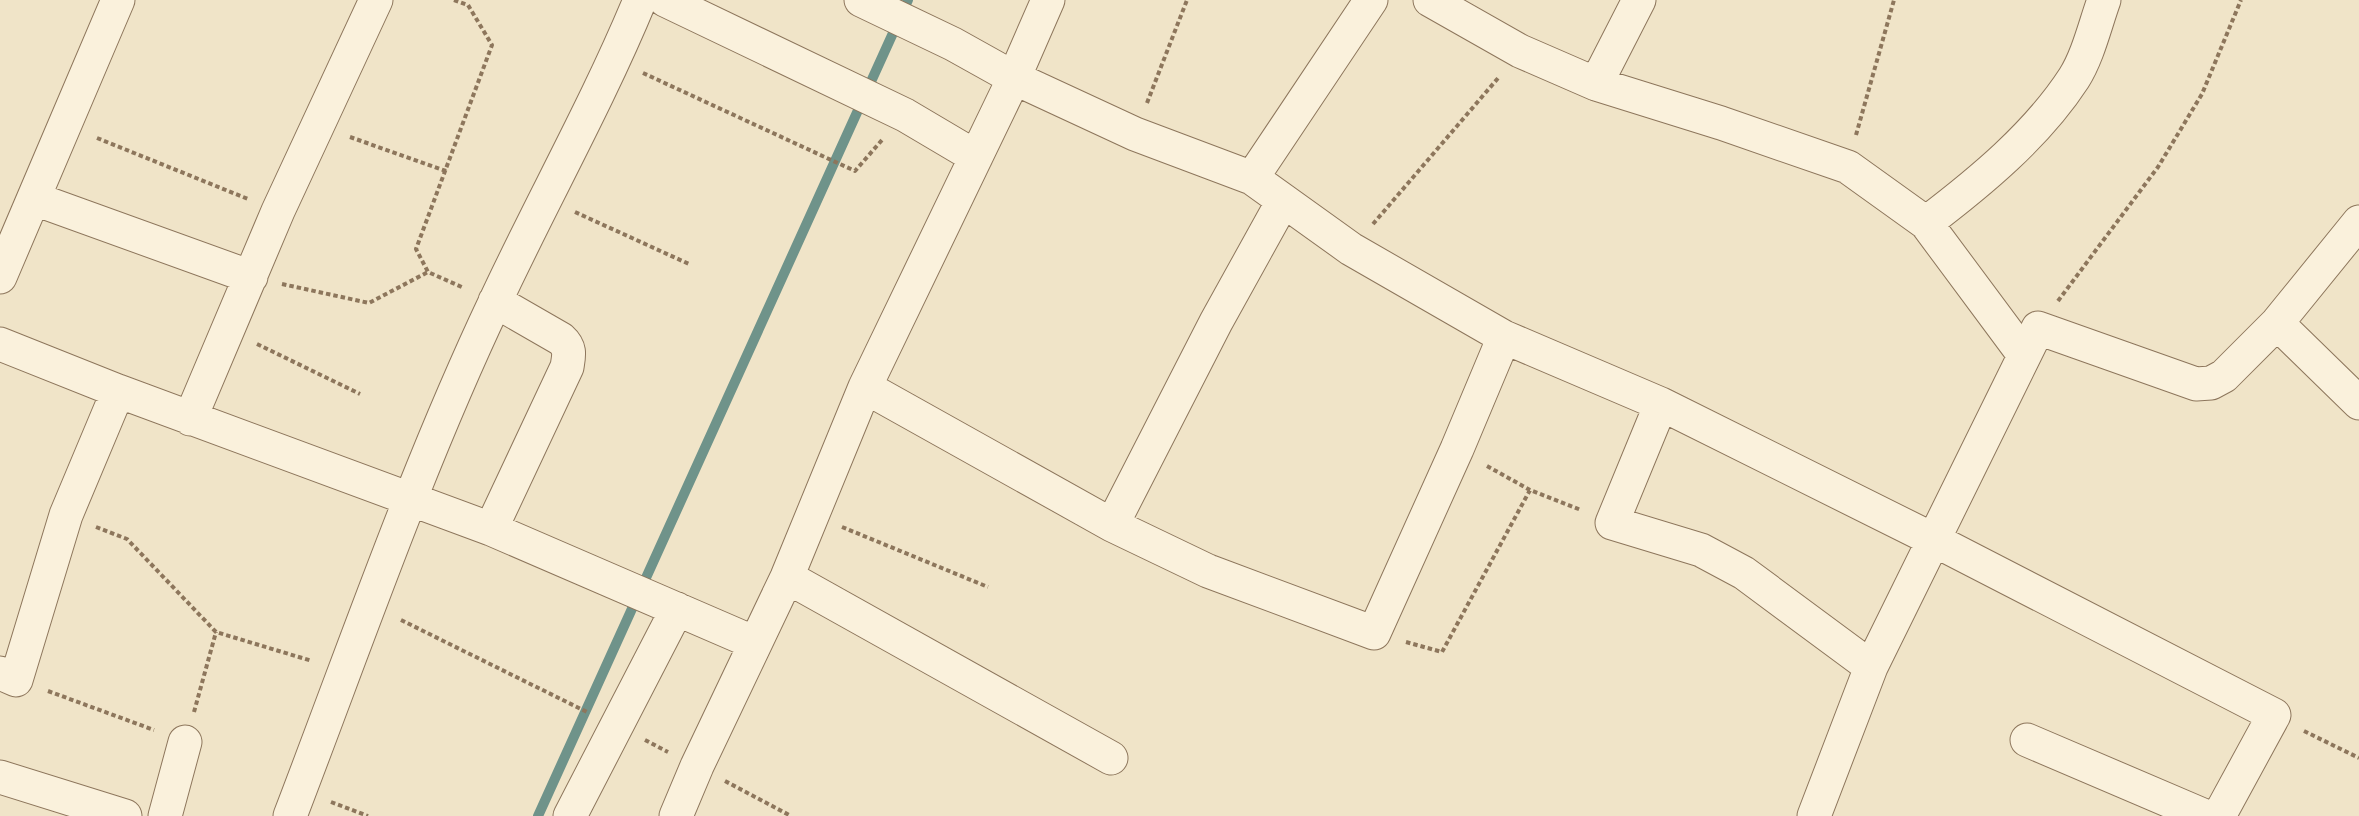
<svg xmlns="http://www.w3.org/2000/svg" width="2359" height="816" font-family="Bitter,serif">
<style>
.lines{fill:none;stroke-linecap:round;stroke-linejoin:round}
.stream{stroke:#6f938a;stroke-width:10}
.minor-casing{stroke:#8d765c;stroke-width:35}
.path{stroke:#8d765c;stroke-width:4;stroke-dasharray:4.5 3;stroke-linecap:butt}
.minor{stroke:#faf1dc;stroke-width:33}
</style>
<rect width="100%" height="100%" fill="#f0e4c8"/>
<g class="lines">
<path class="stream" d="M538 816 908 0"/>
<g class="minor-casing">
<path id="minor" d="M665 0 905 115 976 157
M861 0 953 44 1014 78 1135 134 1252 178 1351 249 1504 337 1661 404 1934 540 2274 715 2219 816
M1430 0 1520 51 1596 84 1721 123 1848 167 1926 223 2024 355
M1596 84 1639 0
M1252 178 1371 0
M35 199 251 277
M1926 223C1980 182 2037 135 2074 78 2088 56 2095 25 2104 0
M0 277 118 0
M2277 323 2359 403
M0 344 118 391
M865 387 1112 525 1208 571 1374 633 1457 449 1504 337
M1661 404 1612 523 1701 550 1744 573 1871 667
M190 419 278 211 376 0
M1112 525 1216 322 1283 201
M491 529 567 367C569 355 571 348 561 339L495 301
M787 577 1111 758
M0 673 16 680 66 515 118 391 491 529 755 643
M2027 740 2205 816
M0 777 125 816
M165 816 185 742
M290 816C356 644 416 469 495 302 542 201 597 104 640 0
M570 816 677 609
M676 816 697 766 787 577 865 387 1014 78 1048 0
M1814 816 1871 667 2038 328 2196 384 2211 383 2224 376 2277 323 2359 222"/>
</g>
<path class="path" d="M454 0 468 5 492 45 416 249 428 272 464 288
M643 73 855 171 882 140
M1147 103 1187 0
M1856 135 1894 0
M350 137 446 171
M97 138 248 199
M575 212 689 264
M1373 224 1499 77
M282 284 369 303 428 272
M2058 301 2158 167 2202 94 2241 0
M257 344 360 394
M1487 466 1530 490 1581 510
M96 527 127 539 216 632 312 661
M842 527 988 587
M401 620 587 712
M1406 642 1442 652 1530 490
M48 691 154 730
M194 712 216 632
M2304 731 2359 758
M645 740 668 752
M725 781 791 816
M331 802 368 816"/>
<use href="#minor" class="minor"/>
</g>
</svg>
